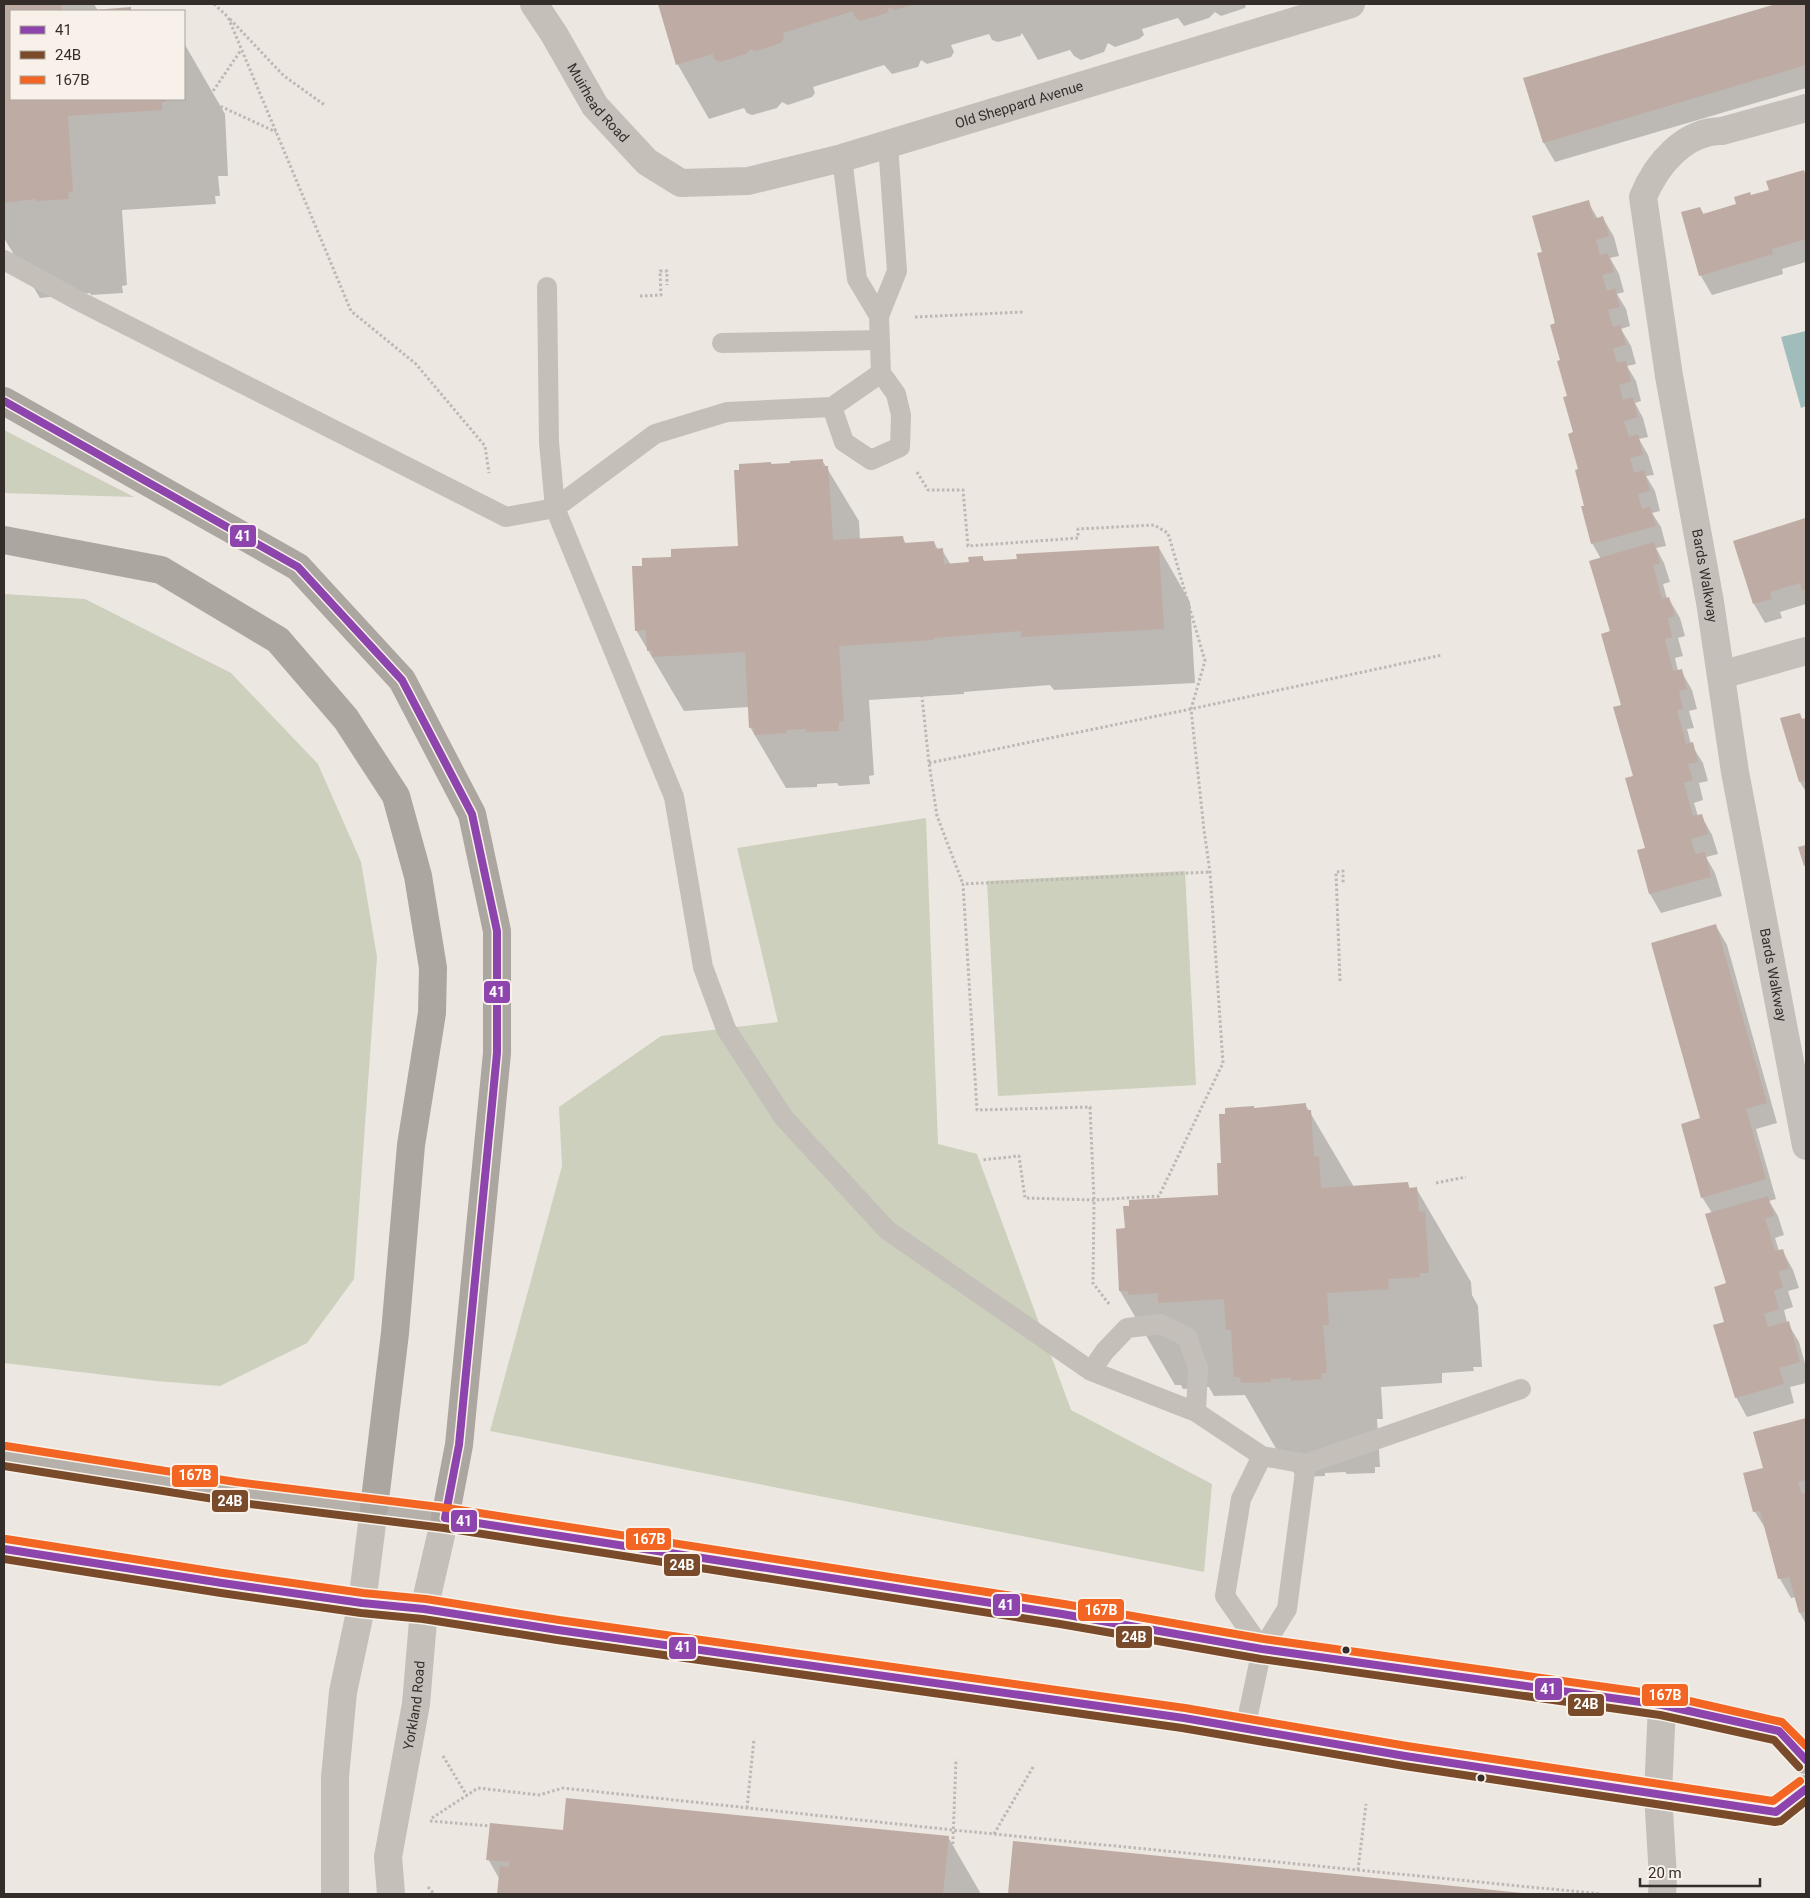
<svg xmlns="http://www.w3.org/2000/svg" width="1810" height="1898" font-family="Roboto,sans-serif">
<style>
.green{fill:#cdd0bc}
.water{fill:#a0bcbb}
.shadow{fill:#0003}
.building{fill:#beaca4}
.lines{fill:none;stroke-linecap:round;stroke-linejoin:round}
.path{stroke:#bdb8b3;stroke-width:3;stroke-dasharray:2.5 2.5;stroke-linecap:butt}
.lane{stroke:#c5bfba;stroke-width:20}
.street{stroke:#c5bfba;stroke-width:28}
.secondary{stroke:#b6b0ab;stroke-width:28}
.highway{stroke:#aba6a0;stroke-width:28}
.bus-1-casing{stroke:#f8f1e9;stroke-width:11}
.bus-2-casing{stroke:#f8f1e9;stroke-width:11}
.bus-3-casing{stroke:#f8f1e9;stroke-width:11}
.bus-1{stroke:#8e44ad;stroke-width:8}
.bus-2{stroke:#7a4b2a;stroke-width:8}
.bus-3{stroke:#f26522;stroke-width:8}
.bus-dot{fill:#352d29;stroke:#f8f1e9;stroke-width:2}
.labels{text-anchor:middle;stroke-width:4.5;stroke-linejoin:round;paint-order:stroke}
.street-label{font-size:14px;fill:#352d29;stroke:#f8f1e9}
.line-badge{stroke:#f8f1e9;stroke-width:2}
.badge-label{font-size:14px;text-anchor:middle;font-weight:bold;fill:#fff}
</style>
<rect width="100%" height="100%" fill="#ece7e1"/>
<path class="green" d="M4 430 134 497 4 493Z
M4 594 85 599 231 673 318 764 361 862 377 957 354 1279 307 1343 220 1386 156 1381 4 1363Z
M926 818 938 1144 977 1154 1071 1410 1212 1484 1204 1572 490 1431 562 1166 559 1107 661 1036 778 1022 737 848Z
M1185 871 1196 1085 998 1096 987 881Z"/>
<path class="water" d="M1806 331V406L1801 408 1781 337Z"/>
<path class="shadow" d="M4 4H94L98 11 130 9 132 11H11V99H184V43L225 114 228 176H218L220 196H215L216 204 122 210 127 285 122 286 123 293 91 295 90 293 40 298 4 238Z
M660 4H1250L1246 5 1245 8 1221 16 1215 12 1209 18 1184 26 1178 18 1142 29 1144 35 1139 39 1115 47 1108 43 1104 52 1081 60 1074 56 1070 50 1038 60 1022 33 1020 36 998 42 992 40 989 34 951 45 954 52 951 57 927 64 921 60 918 67 892 74 884 65 813 87 815 93 812 97 788 105 782 102 777 108 752 115 747 113 744 108 709 119 678 65Z
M1781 4H1806V88L1555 162 1544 143 1525 79Z
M1803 171 1806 176V262L1782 269 1783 274 1712 295 1701 276 1682 213 1700 208 1704 215 1738 205 1751 196 1771 190Z
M1588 202 1598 219 1603 218 1614 237 1619 256 1610 258 1619 274 1624 292 1617 294 1626 309 1630 326 1621 329 1631 346 1636 364 1627 366 1636 381 1641 401 1635 403 1643 418 1648 437 1639 439 1648 455 1654 475 1646 476 1655 491 1660 511 1652 513 1661 527 1666 546 1656 548 1664 563 1670 582 1663 584 1667 599H1669L1680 618 1685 636 1678 638 1683 656 1675 658 1678 671H1681L1692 690 1697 709 1689 711 1694 728 1687 729 1691 744 1703 763 1708 781 1699 783 1703 800 1694 803 1698 816 1701 815 1712 835 1718 854 1706 857 1715 873 1722 896 1661 913 1650 894 1646 849 1611 632 1601 559 1592 543 1543 253Z
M822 460 859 521 860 540 903 538 906 544 934 542 938 550H942L951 565 970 563 982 557 985 562 1159 548 1190 602 1195 683 1054 690 1050 685 964 692V694L869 700 874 775 869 776 870 784 839 786 837 783 817 784V787L786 788 750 727 749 707 684 711 636 630 644 567 672 558 739 547 771 463 772 465Z
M1805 520 1806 522V604L1780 612 1782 618 1765 623 1754 604Z
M1782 719H1806V792L1800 782Z
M1716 926 1727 945 1777 1123 1756 1129 1776 1199 1769 1201 1778 1216 1784 1235 1775 1238 1779 1251 1782 1250 1793 1270 1799 1288 1788 1291 1793 1307 1784 1310 1787 1322 1799 1342 1806 1367V1383L1790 1387 1794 1403 1747 1417 1736 1397 1726 1323 1727 1284 1712 1213 1702 1197V1119Z
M1305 1104 1354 1187 1408 1184 1410 1189 1416 1188 1471 1282 1472 1295 1478 1306 1482 1367H1473L1474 1371 1442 1373V1383L1381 1387 1383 1419H1377L1380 1467H1375V1473L1347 1474 1345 1472 1325 1473V1476L1296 1477 1293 1471H1289L1245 1395 1214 1396 1209 1387 1183 1389 1181 1385H1175L1120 1291 1117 1230 1126 1229 1220 1196 1222 1164 1255 1110Z
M1806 1419V1624L1800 1613 1796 1597 1791 1598 1780 1579 1767 1531 1755 1512 1745 1474 1765 1469 1755 1433Z
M564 1832 948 1837 981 1894H498L500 1880 488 1859Z
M1014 1842 1522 1894H1009Z"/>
<path class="building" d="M4 4H61L62 11H11V99H166V102H162V110L68 116 73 191 68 192 69 199 36 201 35 199 4 203Z
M658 4H915L895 10 889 7 887 13 860 21 854 16 853 11 783 33 784 38 781 43 756 51 750 49 746 54 720 62 714 59 713 54 676 65Z
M1776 4H1806V65L1543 143 1523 78Z
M131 7V11H94V10Z
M1804 170 1806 178V239L1772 249 1773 254 1699 276 1681 212 1700 207 1703 214 1736 204 1734 197 1750 192 1751 195 1769 190 1766 181Z
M1589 200 1594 219 1603 216 1609 236 1596 240 1600 255 1608 253 1614 272 1602 275 1607 291 1615 288 1620 307 1608 310 1613 327 1620 325 1626 345 1613 348 1617 363 1626 361 1631 381 1619 385 1623 400 1633 397 1638 417 1624 421 1629 437 1638 434 1643 455 1630 458 1634 473 1644 470 1650 491 1638 494 1642 509 1650 506 1656 526 1591 544 1581 506H1584L1575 470 1578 469 1568 434 1573 432 1563 397 1567 396 1557 361 1560 360 1550 325 1555 323 1537 253 1542 252 1532 216Z
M823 459V466H828L833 540 903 536 904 543 934 541 935 549 943 548 944 564 969 562 968 557 983 556V561L1017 559 1016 554 1159 546 1164 629 1021 637V631L934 638V640L839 646 844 721 839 722V731L806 732V729L786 730 787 733 754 735V727L749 728 745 652 652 657V650L647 651 646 630 635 631 632 566H642V558L671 557V549L738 546 734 470H739V464L771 462V464L790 463V461Z
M1805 518 1806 589 1802 591 1800 583 1770 592 1772 599 1753 604 1733 541Z
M1654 542 1660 563 1653 565 1662 599 1669 597 1675 616 1668 618 1672 637 1665 639 1673 671 1682 669 1687 689 1679 691 1683 709 1677 710 1686 744 1693 742 1698 762 1688 764 1693 780 1684 783 1693 816 1702 814 1708 834 1691 839 1695 854 1705 852 1711 877 1649 894 1637 850 1645 848 1625 778 1633 776 1613 707 1621 705 1601 634 1610 631 1589 561Z
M1800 713 1802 719 1806 718V780L1799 782 1780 718Z
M1806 845V865L1804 866 1798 847Z
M1716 924 1767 1103 1746 1109 1766 1179 1701 1198 1681 1124 1700 1118 1651 943Z
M1306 1103V1110H1311L1314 1157 1319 1156 1321 1188 1408 1182 1409 1188 1417 1187 1419 1212 1425 1211 1429 1273H1420V1277L1388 1279 1389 1289 1327 1293 1329 1325H1323L1327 1373H1321L1322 1379 1291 1381V1378L1271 1379V1382L1241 1383 1240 1377H1234L1231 1330H1226L1224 1299 1158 1303V1293L1128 1295V1291H1119L1116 1229 1125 1228 1123 1206H1129V1200L1218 1195 1217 1163H1221L1219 1114H1225V1108L1254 1106V1108Z
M1768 1196 1774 1216 1765 1218 1775 1251 1783 1249 1789 1269 1778 1271 1783 1287 1774 1291 1779 1309 1764 1314 1768 1327 1789 1321 1800 1362 1779 1368 1784 1384 1735 1398 1713 1325 1724 1322 1714 1287 1726 1283 1705 1214Z
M1806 1418V1480L1798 1482 1802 1494 1806 1493V1611L1799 1613 1789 1577 1778 1579 1760 1511 1753 1512 1743 1473 1763 1468 1753 1432Z
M566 1798 949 1836 943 1894H497L500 1866 509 1867V1862L486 1860 490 1823 563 1830Z
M1013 1841 1522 1893V1894H1008Z"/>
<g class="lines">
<path class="path" d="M214 4 228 17 351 311 416 364 485 446 489 473
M230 19 284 76 326 106
M188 100H207L241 50
M207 100 276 132
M640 296 661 295 660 271H667V285
M915 317 1023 312
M917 472 928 490H963L968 546 1078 538V529L1154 525 1168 533 1205 661 1191 709 1204 830 1210 872 1223 1063 1159 1196 1094 1200 1025 1198 1019 1156 982 1160
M917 650 929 763 937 816 963 884
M929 763 1191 709 1442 655
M1340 981 1336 872 1343 871V884
M1436 1183 1466 1177
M1109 1304 1093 1283 1094 1200 1090 1107 977 1110 963 884 1210 872
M443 1756 467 1796
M747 1808 754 1739
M432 1818 478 1788 539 1795 563 1788 953 1830 1601 1894
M430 1821 490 1826
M994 1834 1033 1767
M1358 1870 1366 1804
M428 1887 434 1894
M951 1894 956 1759"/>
<path class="lane" d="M842 158 857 279 879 316
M4 260 77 300 506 517 555 508 655 434 727 412 832 407 881 373 879 316 897 271 888 144
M547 287 549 442 555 508 674 797 703 967 726 1029 784 1118 887 1230 1091 1371
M722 343 880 340
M832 407 844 442 871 460 900 447 901 415 896 394 881 373
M1196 1412 1198 1368 1187 1337 1161 1324 1127 1328 1105 1351 1091 1371 1196 1412 1262 1456 1306 1464 1521 1389
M1262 1456 1241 1499 1225 1596 1262 1649
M1245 1729 1262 1649 1287 1609 1306 1464"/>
<g class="street">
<path id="s1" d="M534 4 554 34 595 106 647 162 681 183 748 181 842 158 1351 4"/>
<path id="s2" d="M1806 108 1722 131C1684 131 1656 165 1643 197L1669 376 1710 602 1735 772 1806 1146"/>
<path d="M1721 675 1806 651"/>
<path d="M1662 1705 1658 1794 1663 1878 1662 1894"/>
<path d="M335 1894V1777L343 1692 362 1603 374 1508"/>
<path id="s3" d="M391 1894 388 1857 416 1704 424 1609 445 1518"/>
</g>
<path class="secondary" d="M4 1456 235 1492 445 1518 1062 1614 1262 1649 1662 1705 1779 1731 1806 1760
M4 1549 222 1583 362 1603 424 1609 558 1630 1184 1718C1380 1754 1578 1782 1776 1812L1806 1789"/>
<path class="highway" d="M4 401 298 567 402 680 472 814 497 931V1053L459 1445 445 1518
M4 540 161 570 278 640 346 719 396 796 418 876 433 968 432 1013 411 1145 395 1333 374 1508"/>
<g class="bus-1-casing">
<path id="bus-1" d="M4 401 298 567 402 680 472 814 497 931V1053L459 1445 445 1518 1062 1614 1262 1649 1662 1705 1779 1731 1806 1760
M4 1549 222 1583 362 1603 424 1609 558 1630 1184 1718 1405 1756 1776 1812 1806 1789"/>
</g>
<g class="bus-2-casing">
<path id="bus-2" d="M4 1466 233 1502 444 1528 1060 1624 1261 1659 1660 1715 1774 1740 1799 1767
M4 1559 221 1593 361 1613 423 1619 557 1640 1182 1728 1404 1766 1775 1822 1781 1821 1806 1801"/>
</g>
<g class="bus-3-casing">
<path id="bus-3" d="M6 1446 236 1482 447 1508 1064 1604 1264 1639 1663 1695 1782 1722 1806 1746
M6 1539 223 1573 363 1593 426 1599 559 1620 1185 1708 1407 1746 1773 1801 1800 1781"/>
</g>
<use href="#bus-1" class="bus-1"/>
<use href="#bus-2" class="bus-2"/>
<use href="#bus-3" class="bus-3"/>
</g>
<g class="bus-dot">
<circle cx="1346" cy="1650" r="4.5"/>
<circle cx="1481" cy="1778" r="4.5"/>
</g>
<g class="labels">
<g class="street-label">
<text dy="5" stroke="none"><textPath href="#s1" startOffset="118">Muirhead Road</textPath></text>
<text dy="5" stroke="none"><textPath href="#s1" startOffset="584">Old Sheppard Avenue</textPath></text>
<text dy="5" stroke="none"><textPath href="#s2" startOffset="580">Bards Walkway</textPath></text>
<text dy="5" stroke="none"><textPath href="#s2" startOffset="985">Bards Walkway</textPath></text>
<text dy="5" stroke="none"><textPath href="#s3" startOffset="191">Yorkland Road</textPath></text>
</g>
</g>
<g class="line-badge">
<rect x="229" y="524" width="28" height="24" rx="5" fill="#8e44ad"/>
<rect x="483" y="980" width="28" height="24" rx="5" fill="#8e44ad"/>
<rect x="171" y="1464" width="48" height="24" rx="5" fill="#f26522"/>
<rect x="211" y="1489" width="38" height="24" rx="5" fill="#7a4b2a"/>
<rect x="450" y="1509" width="28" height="24" rx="5" fill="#8e44ad"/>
<rect x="625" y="1527" width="47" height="24" rx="5" fill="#f26522"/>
<rect x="663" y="1553" width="38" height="24" rx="5" fill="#7a4b2a"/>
<rect x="992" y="1593" width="29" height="24" rx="5" fill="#8e44ad"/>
<rect x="1077" y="1598" width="48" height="24" rx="5" fill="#f26522"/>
<rect x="1115" y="1625" width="38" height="24" rx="5" fill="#7a4b2a"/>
<rect x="668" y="1636" width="29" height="24" rx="5" fill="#8e44ad"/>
<rect x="1534" y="1677" width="29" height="24" rx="5" fill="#8e44ad"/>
<rect x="1641" y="1683" width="48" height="24" rx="5" fill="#f26522"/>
<rect x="1567" y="1693" width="38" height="24" rx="5" fill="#7a4b2a"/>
</g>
<g class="badge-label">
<text x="243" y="541">41</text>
<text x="497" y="997">41</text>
<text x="195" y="1480">167B</text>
<text x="230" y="1506">24B</text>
<text x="464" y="1526">41</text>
<text x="649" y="1544">167B</text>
<text x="682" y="1570">24B</text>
<text x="1006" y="1610">41</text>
<text x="1101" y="1615">167B</text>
<text x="1134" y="1642">24B</text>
<text x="683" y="1652">41</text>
<text x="1548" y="1694">41</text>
<text x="1665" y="1700">167B</text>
<text x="1586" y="1709">24B</text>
</g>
<rect width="1810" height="1898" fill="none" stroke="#352d29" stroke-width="10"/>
<rect x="10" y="10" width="175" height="90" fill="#f8f1e9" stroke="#aaa39c"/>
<rect x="20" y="26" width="25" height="8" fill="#8e44ad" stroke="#aaa39c"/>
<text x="55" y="35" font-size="15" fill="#352d29">41</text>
<rect x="20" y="51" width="25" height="8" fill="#7a4b2a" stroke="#aaa39c"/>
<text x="55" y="60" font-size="15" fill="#352d29">24B</text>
<rect x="20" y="76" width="25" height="8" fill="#f26522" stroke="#aaa39c"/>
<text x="55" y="85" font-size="15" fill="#352d29">167B</text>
<path d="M1640 1878v8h120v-8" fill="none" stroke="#352d29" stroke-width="2.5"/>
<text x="1648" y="1878" font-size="15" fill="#352d29" stroke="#f8f1e9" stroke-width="4" paint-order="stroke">20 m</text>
</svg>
